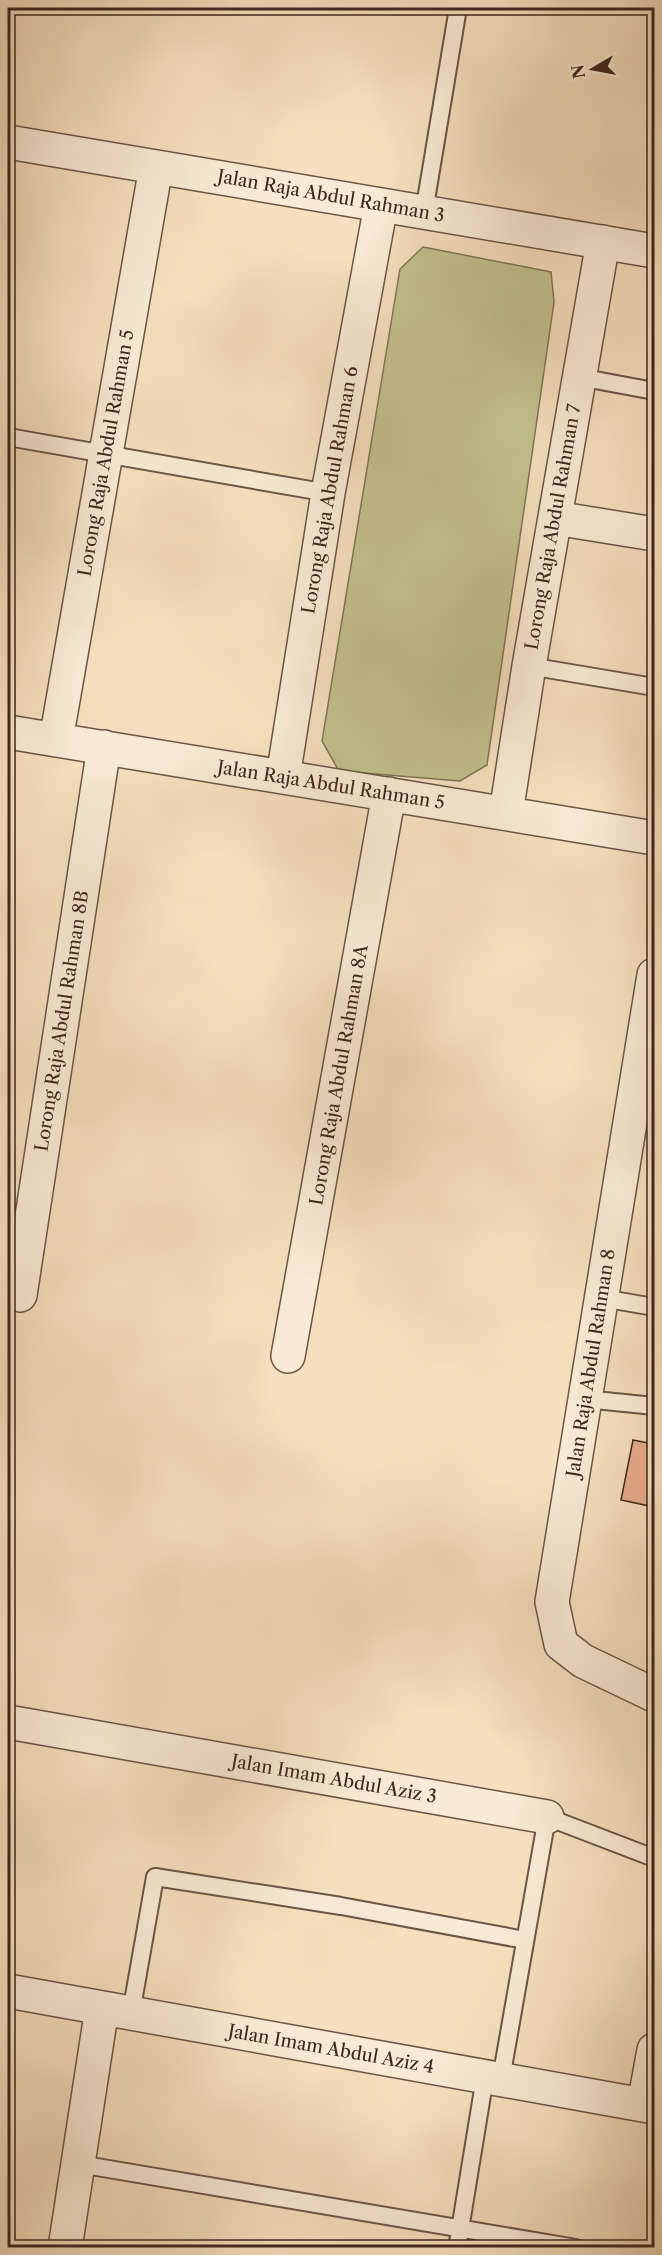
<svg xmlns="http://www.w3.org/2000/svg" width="662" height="2255" font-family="'Libre Caslon Text',serif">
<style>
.green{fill:#c2c08c;stroke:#7f7455;stroke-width:1.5}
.building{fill:#e6ac8b;stroke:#3c271e;stroke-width:1.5}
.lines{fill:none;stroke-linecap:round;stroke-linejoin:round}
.service-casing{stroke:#6a5546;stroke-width:20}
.minor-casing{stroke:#6a5546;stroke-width:36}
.service{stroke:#f8ead5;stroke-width:16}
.minor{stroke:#f8ead5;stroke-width:33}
.labels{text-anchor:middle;stroke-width:4.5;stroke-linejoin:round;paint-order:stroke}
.street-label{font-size:18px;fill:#3c271e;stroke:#f8ead5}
</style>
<rect width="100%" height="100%" fill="#f5dfbe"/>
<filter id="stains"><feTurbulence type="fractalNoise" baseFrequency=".00333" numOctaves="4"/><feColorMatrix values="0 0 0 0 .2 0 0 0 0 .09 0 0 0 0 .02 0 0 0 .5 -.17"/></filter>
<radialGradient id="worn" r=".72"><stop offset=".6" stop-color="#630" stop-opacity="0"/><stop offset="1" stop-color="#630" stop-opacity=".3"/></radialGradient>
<path class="green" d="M423 247 551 272 554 302 487 765 460 781 339 771 322 741 400 269Z"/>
<path class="building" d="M633 1440 654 1444V1507L621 1500Z"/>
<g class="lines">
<g class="service-casing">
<path id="service" d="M424 212 458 8
M579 377 654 391
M8 437 328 493
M529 666 654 687
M602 1298 654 1307
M585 1399 654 1406
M131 2013 155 1877 341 1906 525 1940
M501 2079 547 1817 654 1858
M79 2164 576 2248
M457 2248 485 2077"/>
</g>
<g class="minor-casing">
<path id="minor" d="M8 142 654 251
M555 518 654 534
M8 732 654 838
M56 740 156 167
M283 777 328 493 381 205
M506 813 529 666 603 242
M654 975 552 1602 561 1644 583 1661 654 1695
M20 1295 104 747
M288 1356 389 794
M8 1722 547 1817
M8 1991 654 2107
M644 2105 654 2050
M65 2248 102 2008"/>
</g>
<use href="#service" class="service"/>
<use href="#minor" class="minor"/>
</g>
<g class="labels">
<g class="street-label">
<text transform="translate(331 196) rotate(10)" y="6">Jalan Raja Abdul Rahman 3</text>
<text transform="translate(106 453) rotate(-80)" y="6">Lorong Raja Abdul Rahman 5</text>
<text transform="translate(330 490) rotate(-80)" y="6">Lorong Raja Abdul Rahman 6</text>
<text transform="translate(553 527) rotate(-80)" y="6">Lorong Raja Abdul Rahman 7</text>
<text transform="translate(331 785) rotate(9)" y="6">Jalan Raja Abdul Rahman 5</text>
<text transform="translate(62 1021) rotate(-81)" y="6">Lorong Raja Abdul Rahman 8B</text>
<text transform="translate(339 1075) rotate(-80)" y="6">Lorong Raja Abdul Rahman 8A</text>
<text transform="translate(591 1363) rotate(-81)" y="6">Jalan Raja Abdul Rahman 8</text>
<text transform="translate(334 1779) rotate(10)" y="6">Jalan Imam Abdul Aziz 3</text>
<text transform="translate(331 2049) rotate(10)" y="6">Jalan Imam Abdul Aziz 4</text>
</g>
</g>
<rect width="662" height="2255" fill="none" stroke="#f5dfbe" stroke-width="30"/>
<rect x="9" y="9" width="644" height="2237" fill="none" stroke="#3c271e" stroke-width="3"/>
<rect x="15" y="15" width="632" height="2225" fill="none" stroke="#3c271e" stroke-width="1.5"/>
<g transform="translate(593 69) rotate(260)" stroke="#f8ead5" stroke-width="4.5" paint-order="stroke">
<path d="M0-4.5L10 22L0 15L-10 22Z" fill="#3c271e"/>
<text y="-9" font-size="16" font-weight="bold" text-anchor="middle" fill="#3c271e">N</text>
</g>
<rect width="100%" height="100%" filter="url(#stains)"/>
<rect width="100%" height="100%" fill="url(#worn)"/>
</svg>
